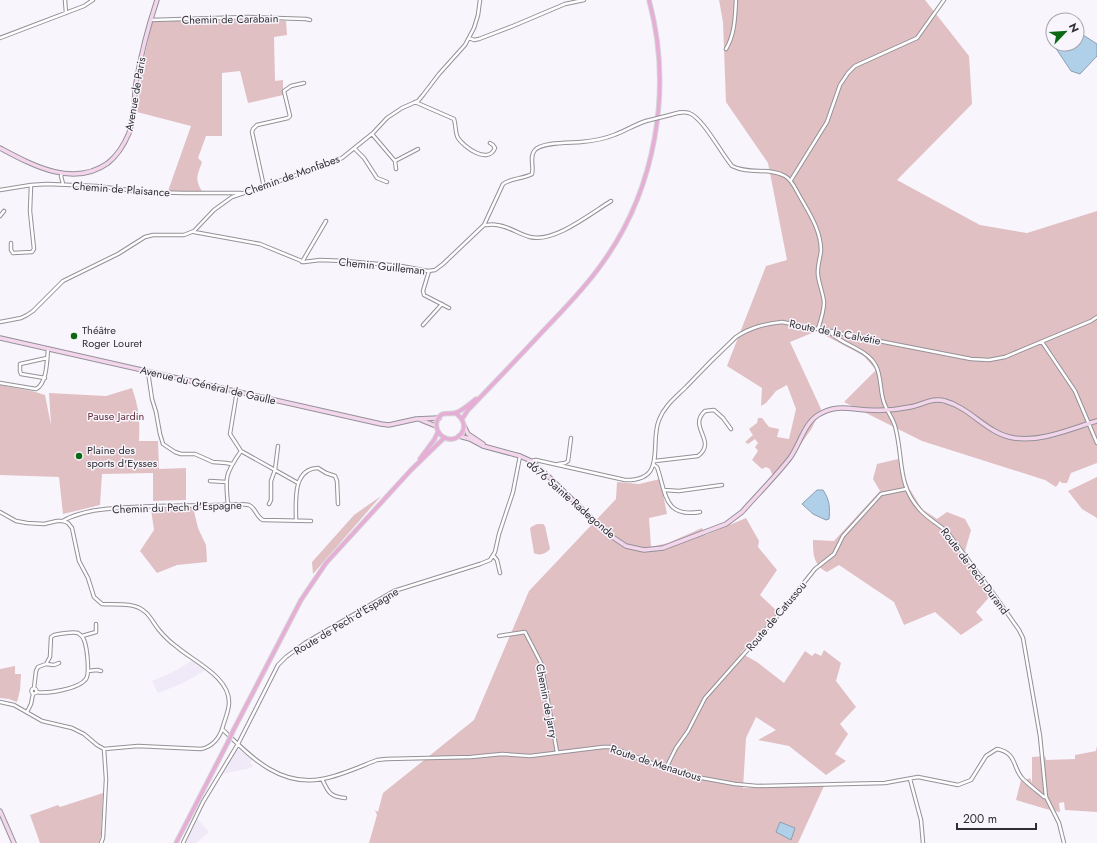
<svg xmlns="http://www.w3.org/2000/svg" width="1097" height="843" font-family="Jost,sans-serif">
<style>
.built{fill:#f0e9f8}
.green{fill:#e0c0c3}
.water{fill:#b0cfe8;stroke:#8a9fb1}
.lines{fill:none;stroke-linecap:round;stroke-linejoin:round}
.street-casing{stroke:#949198;stroke-width:4.5}
.secondary-casing{stroke:#949198;stroke-width:5.5}
.primary-casing{stroke:#d6d5d6;stroke-width:5.5}
.street{stroke:#fff;stroke-width:2.5}
.secondary{stroke:#f3d6eb;stroke-width:3.5}
.primary{stroke:#e6add6;stroke-width:3.5}
.street-bridge-casing{stroke:#949198;stroke-width:4.5;stroke-linecap:butt}
.primary-bridge-casing{stroke:#d6d5d6;stroke-width:5.5;stroke-linecap:butt}
.street-bridge{stroke:#fff;stroke-width:2.5}
.primary-bridge{stroke:#e6add6;stroke-width:3.5}
.poi-dot{fill:#0b6913;stroke:#f8f5fd;stroke-width:1.5}
.labels{text-anchor:middle;stroke-width:3;stroke-linejoin:round;paint-order:stroke}
.street-label{font-size:11px;fill:#302e32;stroke:#f8f5fd}
.poi-label{font-size:11px;fill:#302e32;stroke:#f8f5fd;text-anchor:start}
.park-label{font-size:11px;fill:#642e37;stroke:#f8f5fd}
</style>
<rect width="100%" height="100%" fill="#f8f5fd"/>
<path class="built" d="M193 660 206 670 181 684 158 693 152 681 173 672Z
M237 748 252 760 250 763 253 765 251 768 222 774Z
M197 818 209 832 196 843H185Z"/>
<path class="green" d="M719 0H925L969 56 972 104 897 180 980 225 1027 233 1097 211V463L1071 473 1067 483H1062L1060 481 1056 487 1045 480 922 441 844 402 876 370 864 356 817 331 790 342 821 409 812 428 780 474H772L770 469 766 467 762 469 752 460 758 451 755 447 758 443 755 439 748 444 745 442 753 435 749 429 757 423 758 418H762L769 427 779 429 777 437 789 439 796 409 787 385 776 391 766 403 761 406 762 388 727 366 766 266 787 260 768 163 726 102 723 22Z
M251 18 286 21 287 35 274 37 275 81 283 80V95L248 103 240 71 222 73V136H206L198 158 202 162C198 174 194 179 202 191H168L191 126 137 112 143 63 152 22Z
M0 385 32 391 45 395 51 425 49 393 106 396 132 388C139 408 140 420 139 441H158L159 469 186 468V500L153 501V473L102 474 100 505 63 514 59 477 0 475Z
M898 459 909 488 922 509 937 519 947 512 965 519 971 530 965 551 993 593 976 612 983 620 961 635 935 612 904 625 894 602 839 565 827 572C813 565 813 553 813 540L834 541 880 491 873 479 877 464Z
M1097 477V518L1082 509 1068 491Z
M660 479 667 514 649 518 651 547 668 543 702 528 706 535 746 518 759 541 758 547 777 570 760 595 778 612 741 653 757 662 784 683 805 651 812 656 815 653 821 656 824 650 841 663 836 681 856 707 840 724 848 734 835 754 846 761 826 775 789 746 758 740 776 730 756 717 746 738 743 788 824 786 798 843H369L377 815 375 810 378 812 383 793 474 720 529 591 616 499 617 482 639 484Z
M381 496 313 574 312 562 354 515Z
M193 507 198 528 206 545 207 562 177 565 157 573 140 551 154 530 151 509Z
M537 524H543L545 526 550 549C546 554 539 556 534 553L530 529 531 527Z
M15 666V674H21L20 690 17 702 9 699 0 698V669Z
M1097 746V812L1065 810 1064 802 1059 803 1060 812 1046 809 1016 800 1022 776 1026 780 1030 778 1032 783V757L1045 756 1046 760 1075 759V755L1096 751Z
M103 793 101 835 99 843H40L30 815 58 805 60 807Z"/>
<path class="water" d="M1077 31 1097 44V56L1080 74 1071 71 1053 44V43V44H1077Z
M817 490H823C830 500 830 508 829 519L826 520 813 514 802 504Z
M780 822 795 828 791 840 776 832Z"/>
<g class="lines">
<g class="street-casing">
<path id="street" d="M65 0 66 13
M151 20 248 17 306 19 310 20
M0 38 84 6 93 0
M469 38 474 40 479 39 513 26 565 4 584 0
M726 49C735 34 735 17 736 0
M415 102 454 119C456 125 455 133 458 138 464 147 488 165 495 148L493 145 490 143
M670 115C676 113 682 111 689 113 703 118 721 153 732 166 750 175 769 167 785 176 792 180 795 188 799 195 809 213 821 230 821 251 820 259 817 267 818 275 819 284 823 293 824 302 824 311 821 320 818 329
M372 134 395 161 396 169
M355 149 364 158 377 178 387 182
M395 161 418 149
M62 173 61 176 63 184
M791 180 827 122 840 85 848 73 855 66 917 38 944 0
M264 187 252 132 253 129 257 125 288 118 290 116 284 91 291 86 304 83
M0 190 31 185 47 184 96 186 145 192 184 193H241
M0 216 4 211
M485 225C489 225 493 224 497 225 508 226 519 234 530 237 554 243 590 214 611 201
M194 232 260 244 304 262 320 260 345 261 401 266 428 271 435 270 443 264 484 225 503 184C511 178 523 179 532 174 534 166 529 156 535 150 542 142 570 143 581 142 592 141 604 139 614 135 625 131 634 125 646 121
M11 243V250L13 253 32 252 34 249 30 211 31 185
M302 262 326 221
M429 271 423 291 424 295 449 308
M0 322 21 318 27 315 33 311 63 281 118 254 145 237 153 235H184L194 231 214 210 232 197 326 165 342 158 373 133 387 118 402 108 418 101 423 95 439 74 465 45 474 28 478 15 480 0
M423 325 442 304
M832 331V334C845 346 867 349 876 366 881 375 880 388 883 399 885 409 892 416 895 426 904 458 896 486 922 512 930 520 940 525 948 533L993 593 1019 630 1023 638 1040 736 1046 797 1059 823 1064 843
M1042 342 1075 391 1097 443
M148 372 152 399 156 412 160 434 163 444 175 452 181 454H195L213 462 226 463 232 464
M45 378 21 374 20 371V364L47 358
M0 383 36 389C47 384 47 360 48 349
M237 391 230 434 241 451 275 470 271 481V500L269 504
M278 446 275 470 298 483
M531 461 536 460 625 480C668 481 649 444 659 420 664 406 676 397 686 387 702 370 719 353 736 337 751 327 765 324 782 322L971 359 989 360 1005 357 1091 321 1097 317
M655 461 698 456C718 441 687 427 705 411L714 410 723 418 731 429
M558 464 565 463 568 461 571 438
M654 465 657 467C666 492 663 518 700 512
M210 481 226 482
M664 490 679 491 722 485
M228 505C225 477 225 474 241 451
M0 512 16 521 27 523 44 524 57 521H63L68 523 72 528 79 561 88 578 94 597 102 604C114 605 133 602 144 611 150 615 154 624 159 630 164 636 170 642 177 647 193 661 230 677 229 703 229 710 225 719 223 726 220 738 212 747 201 749L138 746 104 749
M63 521C70 516 89 511 98 510 136 505 176 506 215 505 223 505 242 503 249 505 256 508 256 517 263 520L311 521
M296 521C296 502 292 469 318 468L326 473 335 476 337 481 338 504
M493 555 497 560 500 573
M82 636 96 632V624
M499 636 525 632 541 663 557 752
M46 664 54 665 59 663
M88 671 97 670 101 671
M34 688 36 671 38 667 46 664 50 657 51 637 54 635C60 634 72 631 78 633 81 635 83 637 84 640 87 647 90 673 86 679 79 689 47 694 36 692
M31.5 691a2.5 2.5 0 1 1 5 0a2.5 2.5 0 1 1-5 0Z
M0 702 14 705 42 721 72 728 84 734 97 745 104 749 106 779 103 838 101 843
M27 712 31 704 33 694
M222 729C250 756 279 787 322 779 340 776 359 767 377 760L386 759 471 757 502 754 530 756 603 747H611L670 770 702 778 735 784 757 786 885 783 918 777 958 785 971 780 986 756 997 749C1017 753 1012 766 1022 778 1029 785 1037 791 1044 797H1046
M666 768 676 748 688 731 705 698 774 620 815 569 834 554 843 536 881 494 906 489
M322 779C328 792 330 797 345 798
M910 779 921 820 923 843
M183 843 203 802 238 744 278 665 286 657 305 643 394 591 480 564 490 560 495 552 499 534 513 492 520 456"/>
</g>
<g class="secondary-casing">
<path id="secondary" d="M0 148C32 165 73 188 108 163 118 155 124 145 129 133 134 117 134 99 136 83 141 54 148 27 157 0
M0 338 381 424 389 425 416 419 439 418
M421 420 436 426
M464 426 468 434 483 444
M459 436 470 439 483 446 520 456 531 461 547 475 608 534 626 546 644 550 663 548 726 524 742 512C758 494 775 477 790 458 800 444 804 424 818 415 836 404 849 409 868 410 882 411 896 410 910 407 922 405 933 397 945 401 971 408 987 434 1014 438 1042 442 1070 429 1097 421
M0 811 14 843"/>
</g>
<g class="primary-casing">
<path id="primary" d="M455 413C463 418 467 427 461 434 451 446 433 435 437 421 441 410 448 415 455 413 461 412 472 402 476 399
M462 419 468 410C494 383 520 356 545 329 565 308 585 288 601 265 656 190 673 89 649 0
M420 459 434 440 438 432
M233 731 301 600 326 563 411 470 444 438
M176 843 228 742"/>
</g>
<use href="#street" class="street"/>
<use href="#secondary" class="secondary"/>
<use href="#primary" class="primary"/>
<g class="street-bridge-casing">
<path id="street-bridge" d="M646 121 670 115"/>
</g>
<g class="primary-bridge-casing">
<path id="primary-bridge" d="M228 742 233 731"/>
</g>
<use href="#street-bridge" class="street-bridge"/>
<use href="#primary-bridge" class="primary-bridge"/>
</g>
<g class="poi-dot">
<circle cx="74" cy="336" r="4"/>
<circle cx="79" cy="456" r="4"/>
</g>
<g class="labels">
<g class="street-label">
<text transform="translate(230 19) rotate(-1)" y="4">Chemin de Carabain</text>
<text transform="translate(135 94) rotate(-80)" y="4">Avenue de Paris</text>
<text transform="translate(292 175) rotate(-20)" y="4">Chemin de Monfabes</text>
<text transform="translate(121 189) rotate(4)" y="4">Chemin de Plaisance</text>
<text transform="translate(382 266) rotate(6)" y="4">Chemin Guilleman</text>
<text transform="translate(835 332) rotate(11)" y="4">Route de la Calvétie</text>
<text transform="translate(208 385) rotate(13)" y="4">Avenue du Général de Gaulle</text>
<text transform="translate(571 499) rotate(41)" y="4">d676 Sainte Radegonde</text>
<text transform="translate(177 507) rotate(-2)" y="4">Chemin du Pech d'Espagne</text>
<text transform="translate(975 571) rotate(53)" y="4">Route de Pech Durand</text>
<text transform="translate(776 616) rotate(-50)" y="4">Route de Catussou</text>
<text transform="translate(346 621) rotate(-31)" y="4">Route de Pech d'Espagne</text>
<text transform="translate(547 701) rotate(79)" y="4">Chemin de Jarry</text>
<text transform="translate(656 763) rotate(18)" y="4">Route de Menautous</text>
</g>
<g class="poi-label">
<text x="82" y="334">Théâtre<tspan x="82" dy="13">Roger Louret</tspan></text>
<text x="87" y="454">Plaine des<tspan x="87" dy="13">sports d'Eysses</tspan></text>
</g>
<g class="park-label">
<text x="116" y="420">Pause Jardin</text>
</g>
</g>
<g transform="translate(1065 32) rotate(65)"><circle r="19" fill="#f8f5fd" stroke="#a8a5ac"/>
<path d="M0-3L7 15L0 10L-7 15Z" fill="#0b6913"/>
<text y="-6" font-size="11" font-weight="bold" text-anchor="middle" fill="#302e32">N</text>
</g>
<path d="M957 823v6h79v-6" fill="none" stroke="#302e32" stroke-width="2"/>
<text x="963" y="823" font-size="12" fill="#302e32" stroke="#f8f5fd" stroke-width="3" paint-order="stroke">200 m</text>
</svg>
